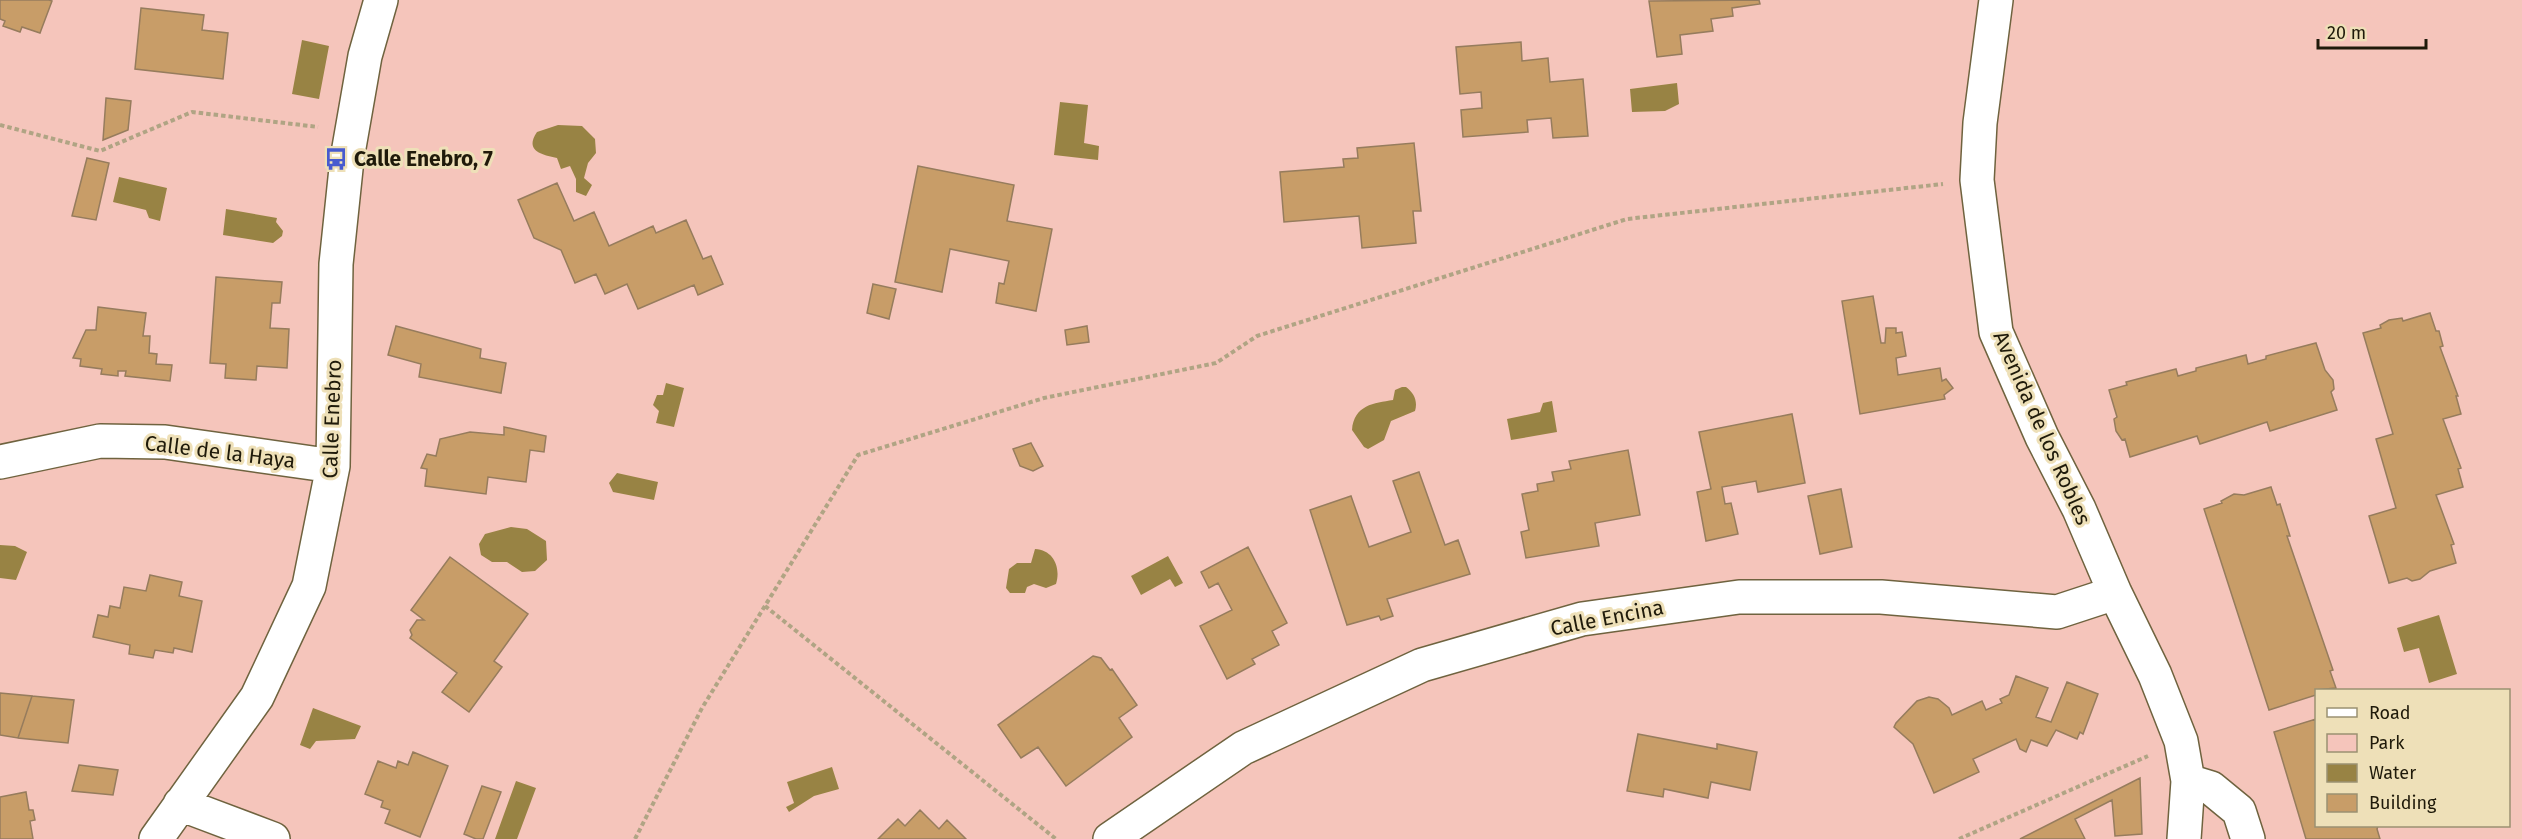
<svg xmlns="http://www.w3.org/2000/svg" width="2522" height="839" font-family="'Fira Sans',sans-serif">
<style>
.green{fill:#f5c5bb;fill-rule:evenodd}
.water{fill:#988344}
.building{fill:#c89d68;stroke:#967c5d;stroke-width:1.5}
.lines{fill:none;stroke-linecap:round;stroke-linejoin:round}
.minor-casing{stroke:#6f633f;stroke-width:36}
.path{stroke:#b0a484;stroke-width:4;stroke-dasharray:4.5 3;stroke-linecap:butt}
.minor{stroke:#fff;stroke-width:33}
.labels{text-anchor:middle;stroke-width:6;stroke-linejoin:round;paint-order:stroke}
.poi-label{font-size:21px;font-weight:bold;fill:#1f1a0a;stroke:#eee0b8;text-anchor:start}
.street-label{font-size:21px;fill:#1f1a0a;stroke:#eee0b8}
</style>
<rect width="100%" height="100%" fill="#eee0b8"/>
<path class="green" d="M0 0H2522V839H0ZM2316 690H2508V826H2316Z"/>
<path class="water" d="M302 40 329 46 319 99 292 94Z
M1677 83 1679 104 1665 111 1632 112 1630 89Z
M1060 102 1088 105 1084 143 1099 146 1098 160 1054 155Z
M558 125 582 126 595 139 596 153 588 163 584 178 592 185 586 196 576 192V179L570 166 561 169 557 158C542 155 524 151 537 132Z
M119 177 167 188 160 221 149 218 146 210 113 202Z
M226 209 277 218 276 222 283 231 282 236 273 243 223 235Z
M666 383 684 388 674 427 656 423 659 411 653 405 657 395H663Z
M1402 387H1406C1414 393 1418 401 1415 411L1391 421 1384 440 1368 449 1364 447 1352 430C1354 405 1374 403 1393 400L1395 390Z
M1552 401 1557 432 1511 440 1507 419 1540 412 1543 403Z
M617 473 658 482 654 500 613 492 609 483Z
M511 527 527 529 546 541 547 560 535 571 522 572 507 562H492L481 555 479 544 485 534Z
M0 545 15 546 27 552 16 580 0 578Z
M1035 549C1054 550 1061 568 1056 584L1046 588 1034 584 1027 587 1025 593H1010L1006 588 1009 569 1017 563H1031Z
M1168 556 1183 583 1175 587 1170 579 1141 595 1131 576Z
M2439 615 2457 674 2429 683 2419 648 2404 652 2397 628Z
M313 708 361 726 355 739 316 741 310 749 300 745Z
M832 767 839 789 814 796 789 812 786 807 794 803 787 782Z
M516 781 536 788 517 839H495Z"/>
<path class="building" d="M0 0H49L52 1 40 33 22 27 20 32 3 26 5 21 0 19Z
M1759 0 1760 4 1732 8 1733 16 1711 19 1713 31 1680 35 1682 54 1657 57 1649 1Z
M141 8 204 15 202 30 228 33 223 79 135 69Z
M1521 42 1522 61 1548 58 1550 82 1583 79 1588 136 1553 138 1551 118 1527 120 1528 132 1463 137 1461 110 1482 108 1481 92 1460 94 1456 47Z
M106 98 131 101 128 130 103 140Z
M1414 143 1421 211H1413L1416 243 1362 248 1359 216 1284 222 1280 172 1344 167 1343 159 1358 158 1357 148Z
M87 158 109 163 96 220 72 216Z
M918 166 1014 185 1007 221 1052 229 1036 311 996 303 999 283 1004 284 1009 261 950 249 942 292 895 282Z
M557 183 574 221 594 212 609 246 653 226 656 233 686 220 703 259 711 256 723 284 698 295 694 285 638 309 627 284 605 294 596 274 575 283 561 250 534 238 518 200Z
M216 277 282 282 280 303H272L270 328 289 329 287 368 257 366 256 380 225 378 226 364 210 363Z
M873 284 896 289 889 319 867 313Z
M1873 296 1881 343H1885L1886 328H1896V333L1902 332 1906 356 1896 358 1898 375 1940 368 1942 381 1946 379 1953 388 1944 395 1945 399 1860 414 1842 301Z
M98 307 146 313 143 336H150L149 353 157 354 156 364 172 365 170 381 125 376 126 371H118V376L101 374 102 369 80 366 81 359 73 358 86 330H96Z
M2430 313 2436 331H2439L2443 346 2440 347 2458 396H2456L2461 414 2443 419 2461 468 2458 469 2463 487 2436 495 2454 544 2451 545 2456 563 2430 571 2420 579 2412 581 2407 578 2389 583 2369 516 2396 508 2376 439 2393 434 2363 333 2381 328 2380 325 2389 320 2402 318 2403 321Z
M396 326 481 349 480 358 506 363 501 393 419 377 421 364 388 355Z
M1087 326 1089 342 1067 345 1065 330Z
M2316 343 2325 370 2333 380 2334 389 2331 392 2337 410 2270 431 2267 422 2200 444 2197 436 2130 457 2125 439 2122 440 2116 431 2114 419 2117 417 2109 390 2127 385 2126 382 2176 369 2178 376 2196 371V368L2246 355 2248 364 2266 359V356Z
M1792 414 1805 483 1758 492 1756 481 1722 487 1725 504 1731 503 1738 534 1706 541 1697 492 1711 489 1699 432Z
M504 427 546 436 544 452 530 450 526 482 488 477 486 494 425 486 427 469 421 468 427 454 436 456 440 439 470 432 504 435Z
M1031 443 1043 466 1033 471 1020 466 1013 449Z
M1628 450 1640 515 1595 523 1599 546 1526 558 1521 532 1529 530 1522 494 1538 491 1537 484 1554 481 1552 472 1571 469 1569 461Z
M1419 472 1445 545 1458 540 1470 574 1387 599 1393 616 1381 620 1379 616 1347 625 1310 510 1351 496 1369 547 1411 532 1393 481Z
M2271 487 2277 505 2280 504 2290 536H2287L2333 670 2330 671 2336 688 2316 690V695L2269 710 2204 509 2222 503 2221 501 2234 494 2244 495Z
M1841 489 1852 547 1820 554 1808 496Z
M1248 547 1287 623 1272 631 1279 645 1252 659 1255 664 1227 679 1200 626 1232 610 1218 583 1209 588 1201 572Z
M450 557 528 614 494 661 502 667 469 712 442 692 457 673 410 638 412 635 410 630 417 620H424L411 610Z
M150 575 182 582 179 596 202 601 192 652 174 648 173 653 155 650 153 658 129 654 130 645 93 637 98 615 108 617 110 606 120 608 124 587 146 591Z
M1093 656 1101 658 1110 670 1112 669 1137 705 1119 718 1132 737 1066 786 1038 747 1021 758 998 725Z
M2016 676 2048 688 2036 717 2051 722 2067 682 2098 694 2083 734 2080 732 2077 739 2056 730 2047 746 2031 740 2026 752 2020 749 2016 739 1973 759 1979 772 1934 793 1913 744 1894 727 1896 723 1917 701 1929 697 1938 699 1949 708 1952 715 1982 701 1986 710 2002 703 2000 699 2009 695Z
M0 693 32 696 18 738 0 735Z
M32 696 74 700 68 743 18 738Z
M2316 719V826H2378L2377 829 2380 839H2306L2274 732Z
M1638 734 1717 749V744L1757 752 1750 790 1711 782 1708 798 1664 789 1663 797 1627 791Z
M413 752 448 766 420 837 385 823 390 810 381 807 383 801 365 794 378 761 396 768 398 761 408 765Z
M79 765 118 770 113 795 72 791Z
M2140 778 2142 834 2115 836 2112 800 2075 819 2085 839H2020Z
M482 786 501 792 483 839H476L464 834Z
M26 792 29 810H33L35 820 30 821 33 839H0V797Z
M920 810 939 829 947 820 966 839H878L898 819 905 826Z"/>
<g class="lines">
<g class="minor-casing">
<path id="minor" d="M1996 0 1980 123 1977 180 1996 332 2042 437 2079 509 2115 593 2155 675 2181 741 2188 781 2184 839
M0 462 100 441 165 442 333 466
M2188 781 2211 788 2239 811 2248 839
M180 804 273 839
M156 839 257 697 309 586 333 466 336 264 347 159 365 56 381 0
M1110 839 1243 748 1422 665 1582 619 1739 597H1881L2057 612 2115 593"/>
</g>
<path class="path" d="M0 125 100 151 192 112 318 127
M765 606 1056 839
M635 839 702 708 858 455 1044 398 1216 363 1257 336 1627 219 1943 184
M1959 839 2148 756"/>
<use href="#minor" class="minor"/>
</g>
<defs>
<g id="bus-bare" transform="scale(1.8)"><path d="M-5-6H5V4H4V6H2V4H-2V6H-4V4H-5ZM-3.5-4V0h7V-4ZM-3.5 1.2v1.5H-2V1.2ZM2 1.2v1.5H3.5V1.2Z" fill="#475acf" stroke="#eee0b8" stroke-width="2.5" paint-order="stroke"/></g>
</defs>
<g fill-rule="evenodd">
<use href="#bus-bare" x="336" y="159"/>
</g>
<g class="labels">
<g class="poi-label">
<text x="354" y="166">Calle Enebro, 7</text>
</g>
<g class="street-label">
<text transform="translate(332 419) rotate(-88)" y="7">Calle Enebro</text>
<text transform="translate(2042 428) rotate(66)" y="7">Avenida de los Robles</text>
<text transform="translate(220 452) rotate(7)" y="7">Calle de la Haya</text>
<text transform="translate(1607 618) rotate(-11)" y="7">Calle Encina</text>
</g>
</g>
<rect x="2315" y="689" width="195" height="138" fill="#eee0b8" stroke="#9b9172" stroke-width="1.5"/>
<rect x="2327" y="708" width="30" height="9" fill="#ffffff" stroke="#9b9172" stroke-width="1.5"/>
<text x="2369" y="719" font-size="18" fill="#1f1a0a">Road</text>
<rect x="2327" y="734" width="30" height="18" fill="#f5c5bb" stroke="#9b9172" stroke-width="1.5"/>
<text x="2369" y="749" font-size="18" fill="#1f1a0a">Park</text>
<rect x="2327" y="764" width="30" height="18" fill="#988344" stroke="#9b9172" stroke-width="1.5"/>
<text x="2369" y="779" font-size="18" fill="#1f1a0a">Water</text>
<rect x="2327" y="794" width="30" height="18" fill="#c89d68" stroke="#9b9172" stroke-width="1.5"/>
<text x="2369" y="809" font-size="18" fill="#1f1a0a">Building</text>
<path d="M2318 39v9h108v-9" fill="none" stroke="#1f1a0a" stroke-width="3"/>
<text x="2327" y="39" font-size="18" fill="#1f1a0a" stroke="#eee0b8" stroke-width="4.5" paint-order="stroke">20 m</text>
</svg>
